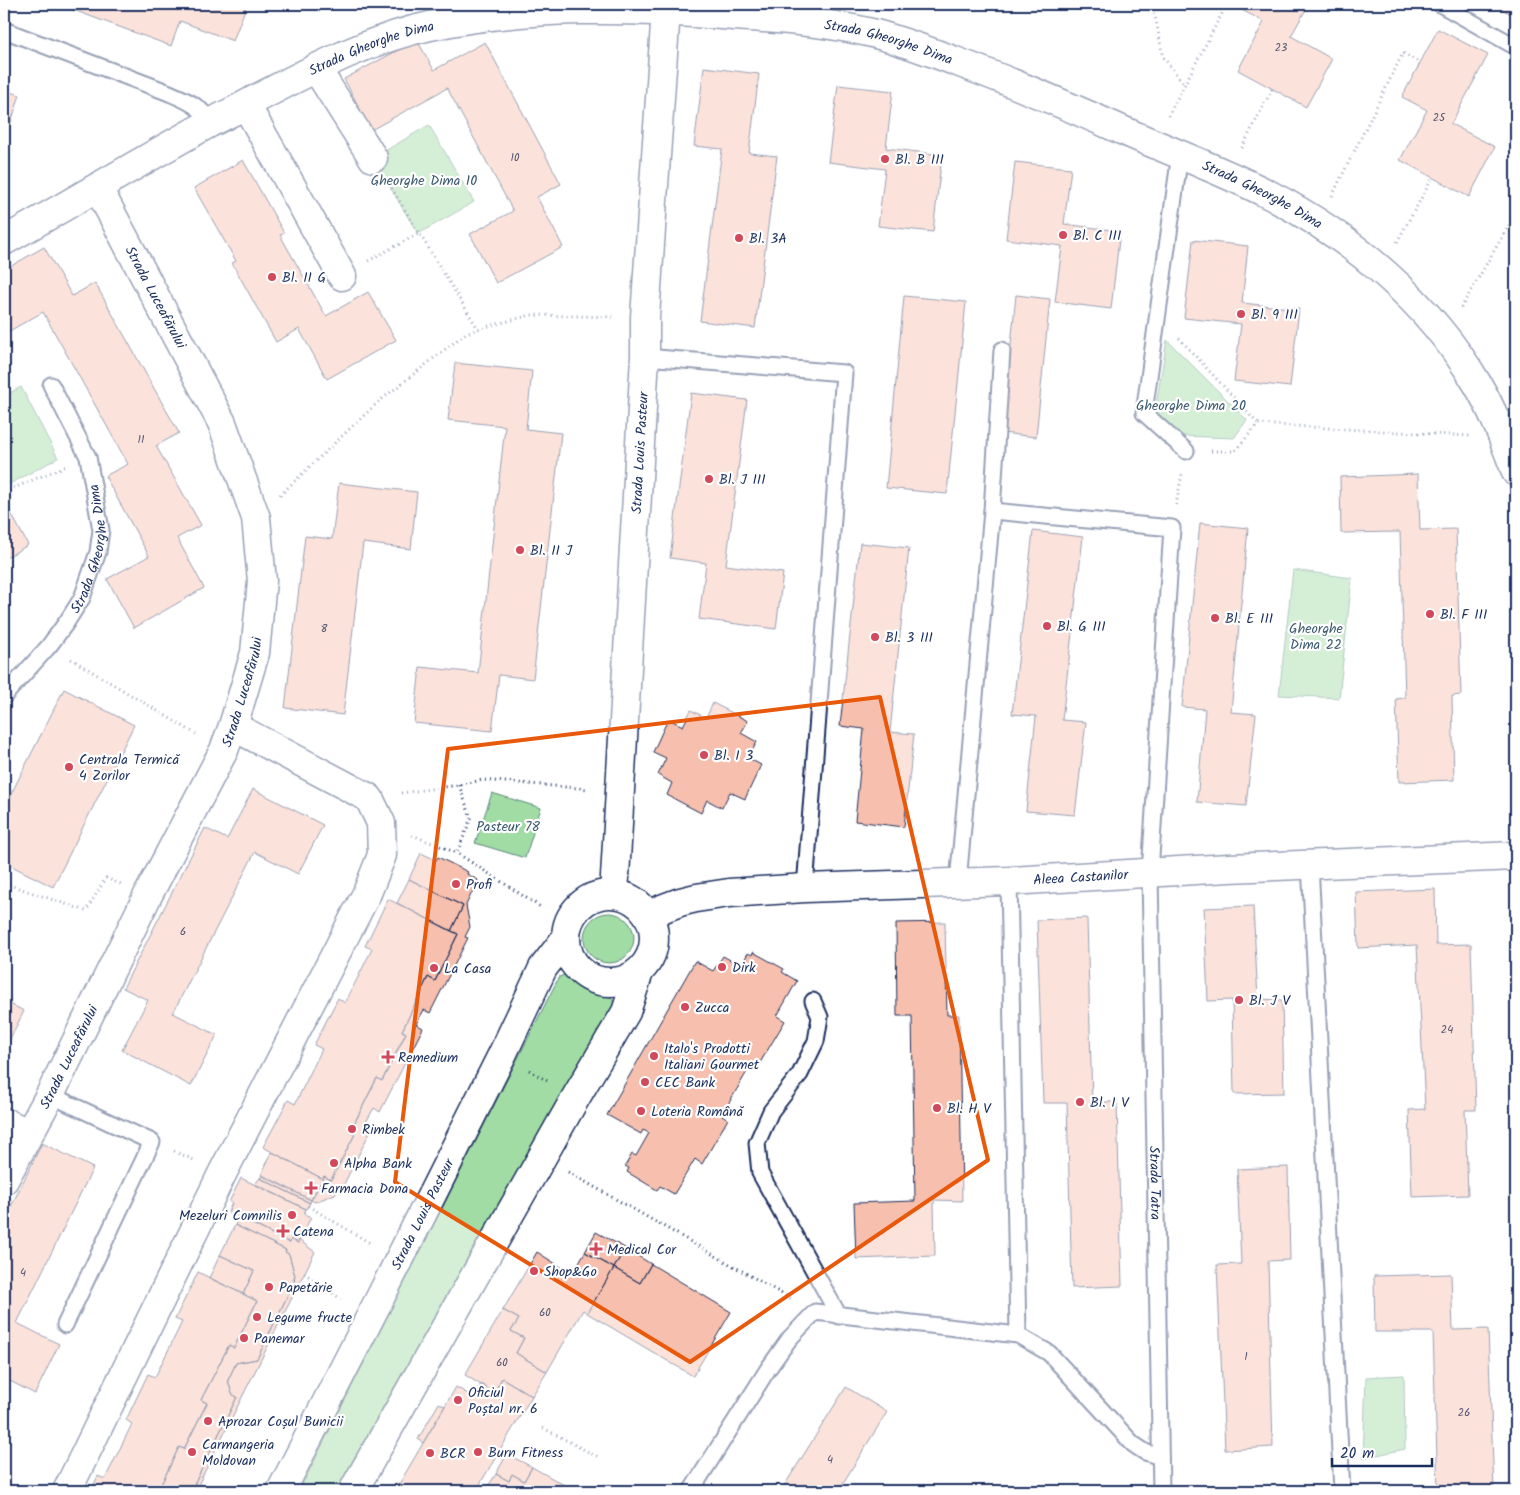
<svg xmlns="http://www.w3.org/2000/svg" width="1520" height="1495" font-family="Kalam,sans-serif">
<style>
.green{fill:#a0dca3;stroke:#5e8680}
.building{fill:#f7bfad;stroke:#1b2f5e}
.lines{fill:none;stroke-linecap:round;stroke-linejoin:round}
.service-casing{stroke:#1b2f5e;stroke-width:19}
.minor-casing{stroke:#1b2f5e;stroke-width:31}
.path{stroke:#1b2f5e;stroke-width:3;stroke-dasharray:1 4;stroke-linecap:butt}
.service{stroke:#fff;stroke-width:15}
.minor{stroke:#fff;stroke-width:28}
.marked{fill:none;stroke:#e8590c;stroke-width:4;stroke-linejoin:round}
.poi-dot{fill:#d1495b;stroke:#fff;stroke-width:2}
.labels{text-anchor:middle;stroke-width:4.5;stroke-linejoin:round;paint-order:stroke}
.number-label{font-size:11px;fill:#525372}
.street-label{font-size:14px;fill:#1b2f5e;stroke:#fff}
.poi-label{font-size:14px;fill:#1b2f5e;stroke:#fff;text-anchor:start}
.park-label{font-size:14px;fill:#3c5a6f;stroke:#fff}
</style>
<rect width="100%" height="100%" fill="#fff"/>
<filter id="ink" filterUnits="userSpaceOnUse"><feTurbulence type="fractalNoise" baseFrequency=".02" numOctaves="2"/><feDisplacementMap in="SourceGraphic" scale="10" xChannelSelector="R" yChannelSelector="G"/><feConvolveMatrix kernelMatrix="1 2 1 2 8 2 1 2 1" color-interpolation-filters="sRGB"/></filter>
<g filter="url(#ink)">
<path class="green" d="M429 125 474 202 418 234 373 158Z
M1167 340 1247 420 1234 438 1182 436 1155 411Z
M21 387 58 458 4 487V396Z
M1293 570 1352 578 1339 698 1279 695Z
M492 793 541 808 525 858 475 843Z
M584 938a25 25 0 1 1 50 0a25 25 0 1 1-50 0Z
M567 974 612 998 615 1006 338 1491H299L559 977Z
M1404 1375 1405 1449 1363 1458 1366 1377Z"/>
<path class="building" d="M57 4H247L233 41 180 21 171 46Z
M1242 4H1309L1291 36 1332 59 1306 107 1238 70 1264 22 1240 9Z
M1493 4H1516V17Z
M1438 29 1488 55 1451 124 1495 147 1469 197 1400 160 1427 110 1402 97Z
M417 40 434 70 485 42 561 184 537 197 563 247 496 283 470 234 513 211 447 88 371 130 344 79Z
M704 67 759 74 749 153 777 156 755 328 700 321 722 149 694 146Z
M838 85 893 91 886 148 942 155 933 232 878 226 885 169 828 162Z
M4 90 20 95 4 143Z
M243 160 284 233 280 235 326 316 368 292 396 340 327 379 299 329 276 342 232 263 236 261 194 188Z
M1015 162 1071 168 1064 224 1120 231 1111 309 1055 302 1062 246 1006 239Z
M1193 240 1248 246 1242 303 1299 309 1290 387 1234 381 1241 324 1184 318Z
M44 247 72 296 95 283 179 433 156 446 201 525 177 538 204 588 134 628 107 579 149 556 105 476 128 464 43 312 4 334V270Z
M1016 295 1050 299 1036 437 1002 433Z
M904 296 966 302 947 494 886 488Z
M455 363 532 371 526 429 561 433 533 679 499 675 492 731 414 723 420 667 478 673 505 426 448 420Z
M691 393 747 400 726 565 783 573 776 629 699 619 706 563 670 558Z
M1418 474 1420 530 1456 529 1461 695 1452 696 1454 780 1399 782 1396 699 1405 698 1400 532 1341 533 1340 477Z
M339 483 417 492 411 549 363 543 343 715 285 708 305 536 332 539Z
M4 500 28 545 4 559Z
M1200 523 1248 528 1231 712 1256 714 1246 806 1197 802 1205 709 1182 707Z
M1033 531 1083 537 1062 720 1086 722 1075 815 1026 811 1036 716 1012 714Z
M860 543 909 548 890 732 914 734 904 827 855 821 864 729 840 726Z
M64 689 134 725 53 887 4 862V808Z
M713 703 748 721 741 733 757 742 748 758 761 765 745 799 730 792 722 808 707 800 701 813 667 795 672 783 658 775 666 758 653 752 668 719 683 726 691 710 706 718Z
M253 789 323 825 298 874 255 852 173 1013 217 1035 191 1086 122 1050 148 1000 123 988 205 828 227 839Z
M421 853 436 860 438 857 468 872 467 874 478 880 466 905 470 927 465 937 468 938 430 1013 424 1010 416 1024 423 1028 380 1112 374 1108 366 1122 373 1126 340 1192 337 1191 335 1194 315 1202 311 1200 324 1176 331 1180 355 1134 350 1132 377 1078 382 1081 406 1033 402 1031 428 977 435 981 458 934 451 931 463 906 409 879Z
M409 879 463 906 451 931 397 903Z
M1435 889 1436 945 1471 944 1476 1110H1465L1468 1195 1412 1197 1409 1110 1425 1109 1417 945 1358 948 1356 892Z
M388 899 458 934 435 981 428 977 402 1031 406 1033 382 1081 377 1078 350 1132 355 1134 331 1180 324 1176 323 1179 263 1147 288 1100 295 1104 322 1049 314 1045 338 998 345 1003 372 949 365 946Z
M1253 906 1258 999 1282 1000 1284 1093 1234 1094 1232 1000 1208 1001 1204 908Z
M1087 918 1092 1102H1117L1122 1286 1072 1288 1067 1103H1043L1037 920Z
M945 922 947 1015H959L962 1201 934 1200 935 1256 856 1259 854 1203 915 1201 912 1016H897L896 923Z
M753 952 784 969 782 972 797 981 777 1016 785 1021 758 1066 752 1063 722 1115 728 1119 702 1164 695 1159 674 1194 660 1186 657 1190 627 1172 629 1168 625 1166 632 1154 636 1156 649 1133 643 1130 641 1134 607 1115 695 961 713 971 723 956 741 966 748 953 752 955Z
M4 1001 24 1011 4 1051Z
M42 1143 93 1168 17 1323 59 1344 35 1394 4 1378V1221Z
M272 1152 323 1179 311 1200 261 1175Z
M1288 1167 1290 1260 1268 1261 1273 1447 1225 1450 1217 1265 1241 1264 1237 1169Z
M262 1175 311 1200 310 1203 260 1178Z
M241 1178 306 1209 304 1214 311 1217 298 1243 291 1239 290 1243 228 1212 232 1203 229 1202Z
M260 1178 310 1203 306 1209 255 1184Z
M239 1217 290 1243 291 1239 298 1243 299 1240 315 1252 195 1491H185L192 1489 237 1397 232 1394 228 1380 236 1363 257 1359 295 1280 293 1279 295 1276 289 1254 285 1252 286 1250 235 1225Z
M235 1225 286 1250 285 1252 289 1254 295 1276 293 1279 295 1280 257 1359 236 1363 228 1380 232 1394 237 1397 192 1489 185 1491H158L179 1447 184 1449 207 1403 201 1400 229 1345 234 1348 257 1301 243 1294 254 1271 220 1255Z
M596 1232 625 1248 614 1268 585 1252Z
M625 1248 651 1264 640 1283 614 1268Z
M537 1252 572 1274 585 1252 614 1268 587 1313 583 1310 547 1372 516 1353 524 1338 511 1331 519 1319 503 1310Z
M220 1255 254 1271 243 1294 209 1278Z
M651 1264 731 1312 693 1376 587 1313 614 1268 640 1283Z
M198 1272 257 1301 234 1348 229 1345 201 1400 207 1403 184 1449 179 1447 158 1491H91L98 1476 105 1479 132 1424 126 1420 148 1374 155 1377 182 1322 175 1319Z
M1451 1274 1453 1330 1488 1329 1494 1491H1438L1433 1332H1375L1374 1276Z
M503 1310 519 1319 511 1331 524 1338 516 1353 547 1372 532 1396 502 1378 494 1393 465 1375Z
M502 1378 532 1396 477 1489 481 1491H395L456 1387 473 1397 481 1384 494 1393Z
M846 1387 887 1412 838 1491H781Z
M439 1403 445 1406 423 1443 418 1439Z
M507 1454 532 1467 524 1481 512 1474 509 1481 496 1474Z
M532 1467 575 1491H485L496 1474 509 1481 512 1474 524 1481Z"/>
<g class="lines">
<g class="service-casing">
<g id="service">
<path d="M1440 4 1516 47"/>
<path d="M4 30 167 92C183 99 203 106 210 123"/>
<path d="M1180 154 1144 413 1186 451"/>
<path d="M645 357 844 373 805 888"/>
<path d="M992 511 1002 350"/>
<path id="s1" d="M4 696 49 646 66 623 82 598 98 552 101 530 88 457 51 385"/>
<path d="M1310 864 1342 1491"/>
<path d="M1009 881 1018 1335"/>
<path id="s2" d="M958 882 992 511 1172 528 1150 873 1161 1491"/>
<path d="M813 1001 820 1017 816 1041 800 1074 771 1111 757 1143 760 1173 839 1316"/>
<path d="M50 1095 152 1142 65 1325"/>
<path d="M691 1491 768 1369 790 1338 815 1312 1018 1335 1049 1353 1133 1444 1145 1452 1160 1457"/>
</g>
</g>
<g class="minor-casing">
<g id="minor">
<path d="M316 68 373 158"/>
<path d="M246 105 342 276"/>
<path id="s3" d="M4 241C72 203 139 162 208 124 223 116 239 109 254 100 310 71 368 39 430 26 530 5 633 8 734 16 780 19 827 22 872 33 900 40 928 51 955 61 1012 82 1068 106 1124 131 1172 152 1221 170 1268 194 1352 237 1429 302 1478 385 1494 412 1505 443 1516 472"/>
<circle cx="610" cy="938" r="44"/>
<path id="s4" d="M614 894 645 357V317L666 10"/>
<path id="s5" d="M649 916 664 908 680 902 696 898 729 893 805 888 1009 881 1229 868 1516 856"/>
<path d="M4 1122 28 1133"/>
<path id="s6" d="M4 1180 50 1095 148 895 224 750 233 726 255 653 262 581 256 518 222 423 98 188"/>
<path d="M67 1491 223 1172 367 893 382 855 381 823 369 798 233 726"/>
<path id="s7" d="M281 1491 381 1296 502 1055 543 968 566 938"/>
<path d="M353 1491 576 1097 626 1012 639 972"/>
</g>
</g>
<path class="path" d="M1151 4 1155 15 1163 57 1184 84
M1168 116 1227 4
M1242 148 1272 89
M389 184 478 329
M1332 196 1403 53 1420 63
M1397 242 1433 177
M368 261 418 234
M1461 308 1516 213
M1179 338 1258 424
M1211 451H1235L1258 424 1470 436
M4 492 66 466
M280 495 377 403 466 333 478 329 531 315 615 317
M1176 505 1182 474
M71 659 196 734
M459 785 471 818 457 853 542 908
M401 793 459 785 482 780 589 789
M412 835 457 853
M4 883 86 911 106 878 121 884
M529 1070 549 1082
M174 1151 196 1161
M568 1172 793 1300
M308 1206 370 1243
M304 1273 341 1299
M543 1428 600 1458"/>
<use href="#service" class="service"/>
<use href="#minor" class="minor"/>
</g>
</g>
<path d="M0 0H1520V1495H0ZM880 697 988 1160 690 1362 395 1182 448 749Z" fill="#fff" fill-opacity=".55" fill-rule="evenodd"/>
<path class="marked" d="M880 697 988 1160 690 1362 395 1182 448 749Z"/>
<g class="poi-dot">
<circle cx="885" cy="159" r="5"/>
<circle cx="1063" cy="235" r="5"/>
<circle cx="739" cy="238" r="5"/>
<circle cx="272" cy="277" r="5"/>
<circle cx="1241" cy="314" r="5"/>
<circle cx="709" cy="479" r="5"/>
<circle cx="520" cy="550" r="5"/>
<circle cx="1430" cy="614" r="5"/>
<circle cx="1215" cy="618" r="5"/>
<circle cx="1047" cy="626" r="5"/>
<circle cx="875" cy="637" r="5"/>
<circle cx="704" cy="755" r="5"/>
<circle cx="69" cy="767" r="5"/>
<circle cx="456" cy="884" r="5"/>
<circle cx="722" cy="967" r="5"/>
<circle cx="434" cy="968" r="5"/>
<circle cx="1239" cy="1000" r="5"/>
<circle cx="685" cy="1007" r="5"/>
<circle cx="654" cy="1056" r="5"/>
<path d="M385.5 1049.5h5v5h5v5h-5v5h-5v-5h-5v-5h5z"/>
<circle cx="645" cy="1082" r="5"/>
<circle cx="1080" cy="1102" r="5"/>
<circle cx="937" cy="1108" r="5"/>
<circle cx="641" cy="1111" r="5"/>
<circle cx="352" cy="1129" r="5"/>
<circle cx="334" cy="1163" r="5"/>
<path d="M308.5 1180.5h5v5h5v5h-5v5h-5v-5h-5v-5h5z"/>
<circle cx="292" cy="1215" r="5"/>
<path d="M280.5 1223.5h5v5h5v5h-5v5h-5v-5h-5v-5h5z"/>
<path d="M593.5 1241.5h5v5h5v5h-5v5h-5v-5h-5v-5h5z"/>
<circle cx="534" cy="1271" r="5"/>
<circle cx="269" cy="1287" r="5"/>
<circle cx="257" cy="1317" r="5"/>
<circle cx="244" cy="1338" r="5"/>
<circle cx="458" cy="1400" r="5"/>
<circle cx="208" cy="1421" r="5"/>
<circle cx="192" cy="1452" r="5"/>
<circle cx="478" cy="1452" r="5"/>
<circle cx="430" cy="1453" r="5"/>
</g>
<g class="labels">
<g class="number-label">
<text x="1281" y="51">23</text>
<text x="1439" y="121">25</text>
<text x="515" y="161">10</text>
<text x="141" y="443">11</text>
<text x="324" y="632">8</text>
<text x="183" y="935">6</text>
<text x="1447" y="1033">24</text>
<text x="23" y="1276">4</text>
<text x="545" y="1316">60</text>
<text x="1246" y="1360">1</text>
<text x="502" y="1366">60</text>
<text x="1464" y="1416">26</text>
<text x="830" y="1463">4</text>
</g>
<g class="street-label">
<text dy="5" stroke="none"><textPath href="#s3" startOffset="941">Strada Gheorghe Dima</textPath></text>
<text dy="5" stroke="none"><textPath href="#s3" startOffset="416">Strada Gheorghe Dima</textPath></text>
<text dy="5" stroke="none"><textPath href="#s3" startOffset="1346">Strada Gheorghe Dima</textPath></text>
<text transform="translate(156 297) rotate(62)" y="5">Strada Luceafărului</text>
<text dy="5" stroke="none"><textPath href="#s4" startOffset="442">Strada Louis Pasteur</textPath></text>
<text dy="5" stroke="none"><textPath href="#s1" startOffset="176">Strada Gheorghe Dima</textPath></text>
<text dy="5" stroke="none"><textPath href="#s6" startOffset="544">Strada Luceafărului</textPath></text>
<text dy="5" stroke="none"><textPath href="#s5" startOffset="436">Aleea Castanilor</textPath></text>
<text dy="5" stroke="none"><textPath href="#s6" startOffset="139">Strada Luceafărului</textPath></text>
<text dy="5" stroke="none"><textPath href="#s2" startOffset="1209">Strada Tatra</textPath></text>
<text dy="5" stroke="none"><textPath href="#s7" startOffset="311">Strada Louis Pasteur</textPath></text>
</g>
<g class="poi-label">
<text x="895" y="164">Bl. B III</text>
<text x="1073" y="240">Bl. C III</text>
<text x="749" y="243">Bl. 3A</text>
<text x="282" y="282">Bl. II G</text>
<text x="1251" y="319">Bl. 9 III</text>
<text x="719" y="484">Bl. J III</text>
<text x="530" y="555">Bl. II J</text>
<text x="1440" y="619">Bl. F III</text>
<text x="1225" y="623">Bl. E III</text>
<text x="1057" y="631">Bl. G III</text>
<text x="885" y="642">Bl. 3 III</text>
<text x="714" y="760">Bl. I 3</text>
<text x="79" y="764">Centrala Termică<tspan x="79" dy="16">4 Zorilor</tspan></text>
<text x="466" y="889">Profi</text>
<text x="732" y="972">Dirk</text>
<text x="444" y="973">La Casa</text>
<text x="1249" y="1005">Bl. J V</text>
<text x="695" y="1012">Zucca</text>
<text x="664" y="1053">Italo's Prodotti<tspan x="664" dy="16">Italiani Gourmet</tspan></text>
<text x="398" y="1062">Remedium</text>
<text x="655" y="1087">CEC Bank</text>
<text x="1090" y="1107">Bl. I V</text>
<text x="947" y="1113">Bl. H V</text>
<text x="651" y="1116">Loteria Română</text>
<text x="362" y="1134">Rimbek</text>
<text x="344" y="1168">Alpha Bank</text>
<text x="321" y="1193">Farmacia Dona</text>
<text x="282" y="1220" text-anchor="end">Mezeluri Comnilis</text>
<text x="293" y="1236">Catena</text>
<text x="607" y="1254">Medical Cor</text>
<text x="544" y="1276">Shop&amp;Go</text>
<text x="279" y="1292">Papetărie</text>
<text x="267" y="1322">Legume fructe</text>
<text x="254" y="1343">Panemar</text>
<text x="468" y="1397">Oficiul<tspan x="468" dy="16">Poștal nr. 6</tspan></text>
<text x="218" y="1426">Aprozar Coșul Bunicii</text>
<text x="202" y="1449">Carmangeria<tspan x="202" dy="16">Moldovan</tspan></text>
<text x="488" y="1457">Burn Fitness</text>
<text x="440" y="1458">BCR</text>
</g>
<g class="park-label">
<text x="424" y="185">Gheorghe Dima 10</text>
<text x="1191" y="410">Gheorghe Dima 20</text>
<text x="1316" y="633">Gheorghe<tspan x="1316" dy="16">Dima 22</tspan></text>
<text x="508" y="831">Pasteur 78</text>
</g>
</g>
<rect width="1520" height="1495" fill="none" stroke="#fff" stroke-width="20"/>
<rect x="10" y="10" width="1500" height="1475" fill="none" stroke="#1b2f5e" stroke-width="2" filter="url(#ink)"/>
<path d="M1332 1458v8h100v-8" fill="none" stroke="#1b2f5e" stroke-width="2.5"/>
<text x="1340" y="1458" font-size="15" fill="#1b2f5e" stroke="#ffffff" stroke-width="4" paint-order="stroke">20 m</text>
</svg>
